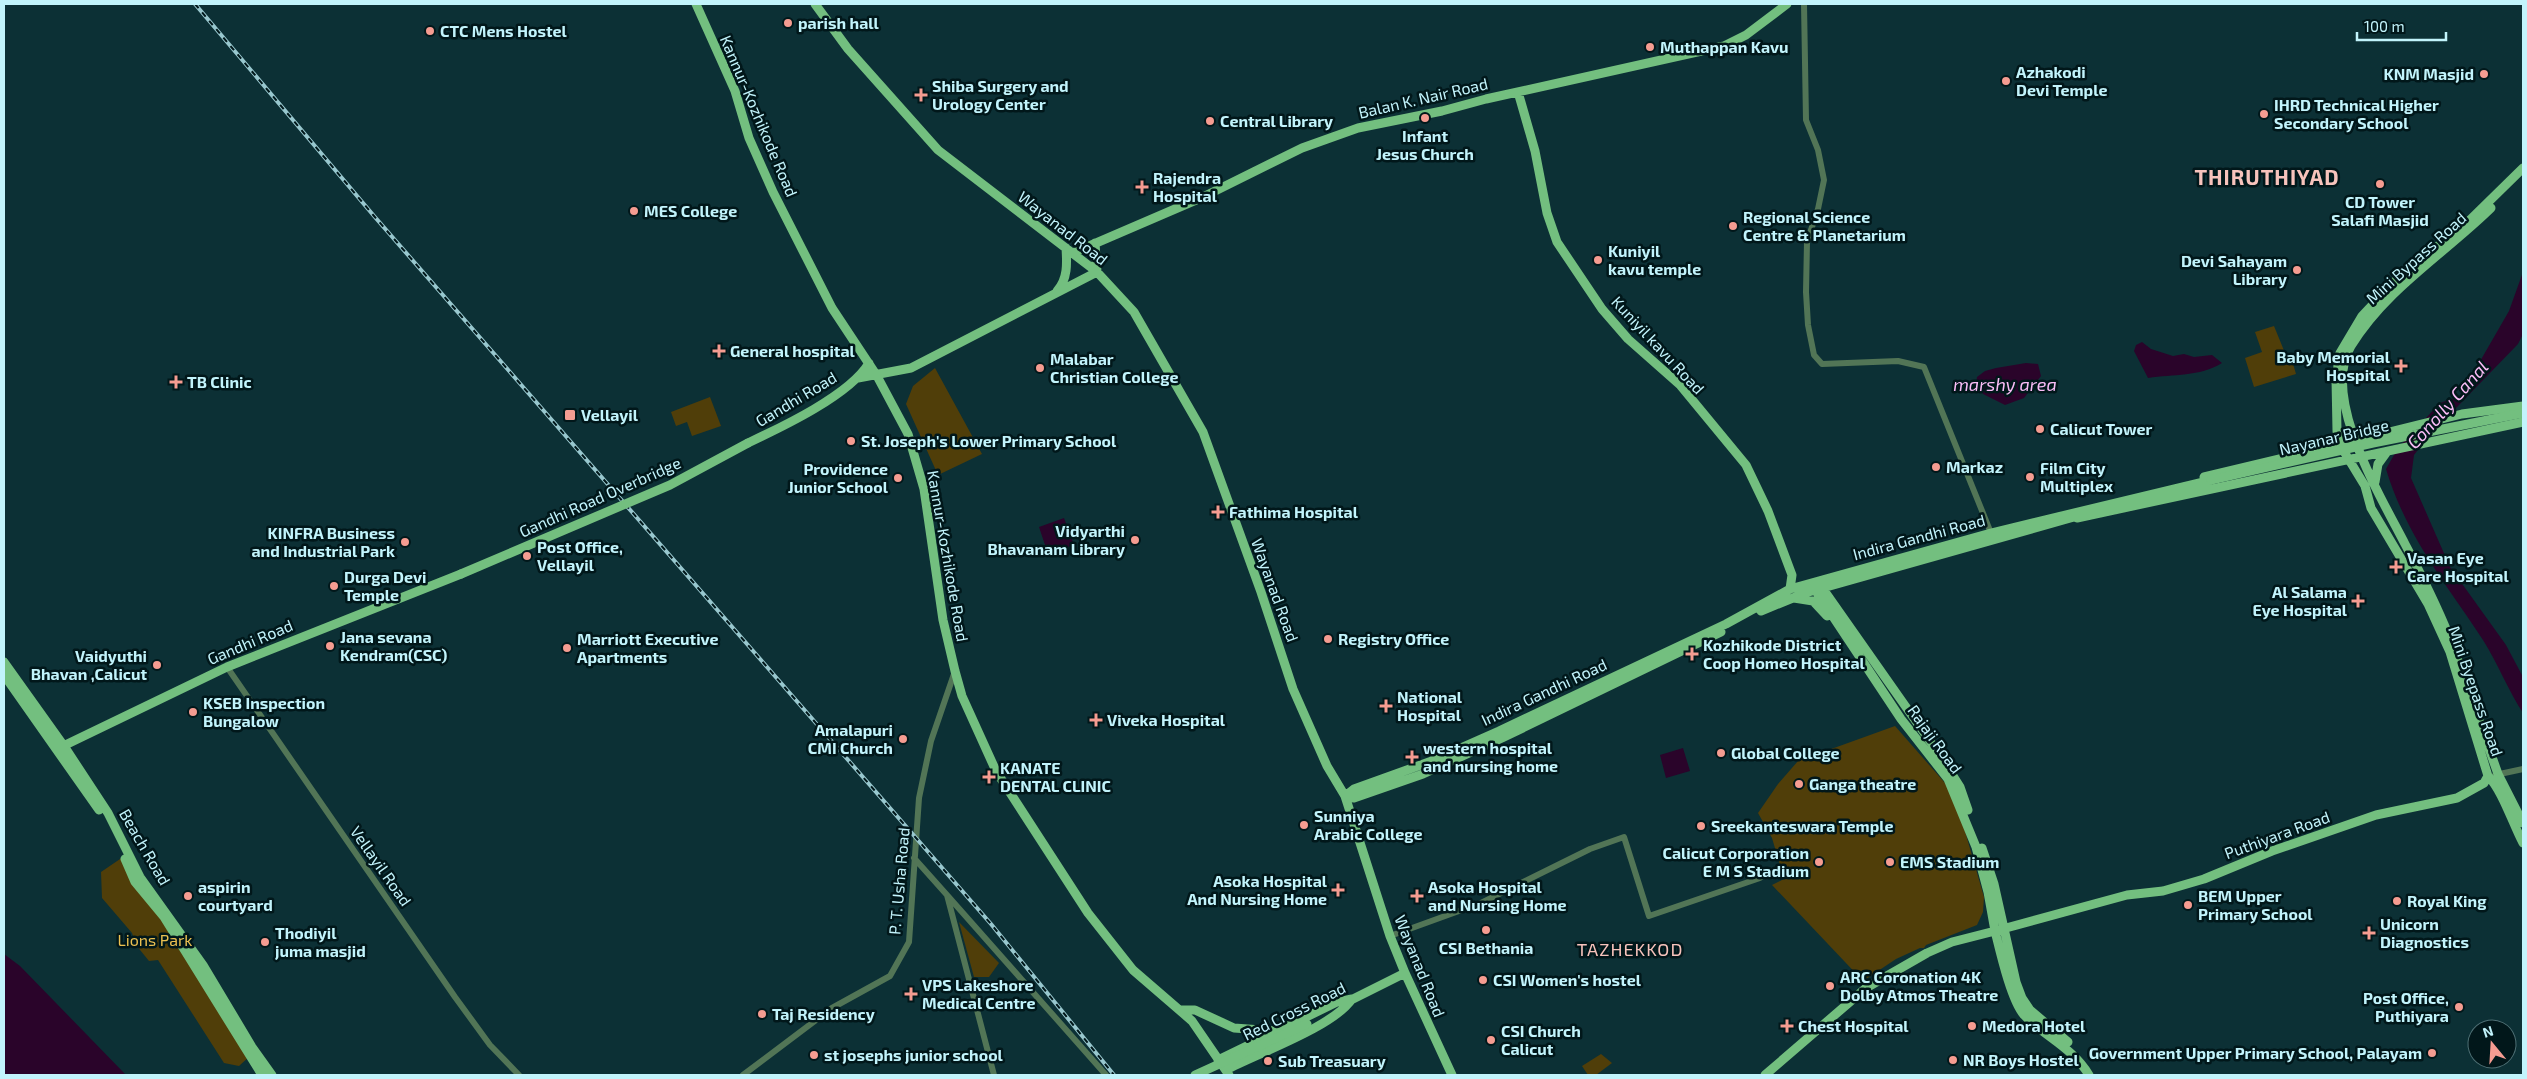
<svg xmlns="http://www.w3.org/2000/svg" width="2527" height="1079" font-family="'Exo 2',sans-serif">
<style>
.green{fill:#503e09}
.water{fill:#2a042a}
.lines{fill:none;stroke-linecap:round;stroke-linejoin:round}
.minor{stroke:#527556;stroke-width:6}
.major{stroke:#73bf7f;stroke-width:9}
.rail-casing{stroke:#98c7ce;stroke-width:4}
.rail{stroke:#01171a;stroke-width:2;stroke-dasharray:5.5;stroke-linecap:butt}
.major-bridge{stroke:#73bf7f;stroke-width:9}
.poi-dot{fill:#f59c91;stroke:#01171a;stroke-width:2}
.labels{text-anchor:middle;stroke-width:5;stroke-linejoin:round;paint-order:stroke}
.poi-label{font-size:16px;font-weight:bold;fill:#c2f4fc;stroke:#01171a;text-anchor:start}
.street-label{font-size:16px;fill:#c2f4fc;stroke:#01171a}
.park-label{font-size:16px;fill:#ebc051;stroke:#01171a}
.water-label{font-size:18px;font-style:italic;fill:#fabdf7;stroke:#01171a}
.neighbourhood-label{font-size:18px;letter-spacing:1px;fill:#f7c3bc;stroke:#01171a}
.district-label{font-size:21px;font-weight:bold;letter-spacing:1px;fill:#f7c3bc;stroke:#01171a}
</style>
<rect width="100%" height="100%" fill="#0c3035"/>
<path class="green" d="M2274 326 2285 353H2290L2296 374 2254 387 2245 358 2262 352 2255 332Z
M935 368 982 454 938 475 906 404 913 386Z
M710 397 721 426 692 436 687 422 676 426 671 412Z
M1895 726 1945 783 1956 800 1984 897 1983 912 1977 925 1926 945 1924 948H1920L1896 959 1863 981 1772 885 1784 879 1772 838 1758 813 1778 784 1798 761Z
M123 857 251 1055 239 1066 224 1063 158 960 149 961 136 945 132 933 102 898 101 872Z
M959 922 999 963 989 977H974Z
M1601 1054 1612 1063 1596 1075H1588L1582 1066Z"/>
<path class="water" d="M2523 272V334L2518 344 2427 438 2414 455 2411 478 2450 567 2506 645 2523 677V713C2508 690 2498 664 2483 640 2446 583 2406 536 2386 469L2398 448 2440 403 2460 396 2509 311Z
M2142 342 2151 349 2173 356 2184 354 2194 357 2212 355 2222 363C2199 377 2174 374 2148 378L2134 351 2136 345Z
M2026 363 2038 364 2041 376 2024 398 2005 405 1983 394 1976 385 1977 377 1985 371 1996 368Z
M1064 518 1074 545 1048 554 1039 527Z
M1683 748 1690 771 1666 778 1660 755Z
M4 954 20 966 126 1075H4Z"/>
<g class="lines">
<path class="minor" d="M1804 4 1806 120 1818 150 1824 180 1818 209 1807 242 1806 292 1808 325 1814 355 1822 364 1898 361 1924 367 1991 533
M227 667 455 997 490 1045 519 1075
M2495 775 2523 769
M914 858 947 895 994 1075
M947 895 1106 1075
M1390 936 1481 903 1590 849 1624 837 1649 916 1760 878
M743 1075 832 1008 890 976 909 942 919 798 931 741 955 671"/>
<path class="major" d="M696 4 735 91 749 138 773 192 832 308 877 376 908 434 924 489 943 620 955 671 962 696 996 771 1088 913 1133 970 1192 1021 1229 1075
M815 4 848 49 938 150 1097 272 1134 312 1203 432 1261 592 1293 689 1327 766 1345 796 1390 936 1405 973 1452 1075
M1518 92 1535 151 1547 213 1557 242 1602 309 1628 339 1680 385 1746 465 1768 511 1792 575 1790 589
M2523 168 2471 219 2394 282 2362 316 2340 353 2336 379 2337 431 2340 445 2365 486 2371 508 2428 604 2450 652 2488 776C2502 790 2513 824 2523 843
M1095 243 1097 272
M1073 253 1203 197 1302 148 1358 128 1442 111 1486 99 1724 46 1746 35 1787 4
M1057 291C1068 279 1067 263 1066 248
M858 378 911 368 1097 272
M2361 439 2462 414 2523 406
M748 443C782 427 850 395 869 363
M2204 477 2351 442
M2375 482 2378 464 2386 453
M2077 518 2523 422
M1821 586 1939 754 1960 787 1968 810
M1794 598 1813 601 1827 616
M1761 611 1805 593 2081 515
M2449 636C2436 604 2421 574 2405 544 2381 497 2320 397 2351 346 2386 289 2444 254 2491 208
M2456 655 2498 774 2523 823
M4 662 64 746 108 813 140 877 203 965 252 1047 272 1075
M4 675 99 810
M59 748 227 667 461 574
M1345 796 1354 789 1429 762 1499 731 1726 624 1790 589 1991 533 2211 480
M1345 796 1354 798 1423 774 1502 738 1721 632
M1982 848 1994 884 2016 982 2022 998 2030 1010 2068 1042
M125 859 135 882 164 917 262 1075
M1347 1002 1405 973
M1182 1010H1195L1234 1028 1275 1031
M1218 1060 1337 1002 1352 999
M1226 1070C1258 1053 1333 1027 1352 999
M1765 1075 1866 988 1927 953 1952 942 1995 931 1988 892 1976 847 1948 779 1901 719 1816 591V587
M2089 1075C2072 1047 2045 1037 2024 1015 2011 1000 2000 951 1995 931L2127 895 2163 891 2204 879 2272 851 2376 815 2457 798 2484 783 2488 776"/>
<g class="rail-casing">
<path id="rail" d="M195 4 374 216 991 924 1114 1075"/>
</g>
<use href="#rail" class="rail"/>
<path class="major-bridge" d="M2211 480 2373 443 2523 413
M461 574 670 485 748 443
M1195 1075 1307 1024"/>
</g>
<g class="poi-dot">
<circle cx="788" cy="23" r="5"/>
<circle cx="430" cy="31" r="5"/>
<circle cx="1650" cy="47" r="5"/>
<circle cx="2484" cy="74" r="5"/>
<circle cx="2006" cy="81" r="5"/>
<path d="M918.5 87.5h5v5h5v5h-5v5h-5v-5h-5v-5h5z"/>
<circle cx="2264" cy="114" r="5"/>
<circle cx="1425" cy="118" r="5"/>
<circle cx="1210" cy="121" r="5"/>
<circle cx="2380" cy="184" r="5"/>
<path d="M1139.5 179.5h5v5h5v5h-5v5h-5v-5h-5v-5h5z"/>
<circle cx="634" cy="211" r="5"/>
<circle cx="1733" cy="226" r="5"/>
<circle cx="1598" cy="260" r="5"/>
<circle cx="2297" cy="270" r="5"/>
<path d="M716.5 343.5h5v5h5v5h-5v5h-5v-5h-5v-5h5z"/>
<path d="M2398.5 358.5h5v5h5v5h-5v5h-5v-5h-5v-5h5z"/>
<circle cx="1040" cy="368" r="5"/>
<path d="M173.5 374.5h5v5h5v5h-5v5h-5v-5h-5v-5h5z"/>
<rect x="564" y="409" width="12" height="12" rx="2.5"/>
<circle cx="2040" cy="429" r="5"/>
<circle cx="851" cy="441" r="5"/>
<circle cx="1936" cy="467" r="5"/>
<circle cx="2030" cy="477" r="5"/>
<circle cx="898" cy="478" r="5"/>
<path d="M1215.5 504.5h5v5h5v5h-5v5h-5v-5h-5v-5h5z"/>
<circle cx="1135" cy="540" r="5"/>
<circle cx="405" cy="542" r="5"/>
<circle cx="527" cy="556" r="5"/>
<path d="M2393.5 559.5h5v5h5v5h-5v5h-5v-5h-5v-5h5z"/>
<circle cx="334" cy="586" r="5"/>
<path d="M2355.5 593.5h5v5h5v5h-5v5h-5v-5h-5v-5h5z"/>
<circle cx="1328" cy="639" r="5"/>
<circle cx="330" cy="646" r="5"/>
<circle cx="567" cy="648" r="5"/>
<path d="M1689.5 646.5h5v5h5v5h-5v5h-5v-5h-5v-5h5z"/>
<circle cx="157" cy="665" r="5"/>
<path d="M1383.5 698.5h5v5h5v5h-5v5h-5v-5h-5v-5h5z"/>
<circle cx="193" cy="712" r="5"/>
<path d="M1093.5 712.5h5v5h5v5h-5v5h-5v-5h-5v-5h5z"/>
<circle cx="903" cy="739" r="5"/>
<circle cx="1721" cy="753" r="5"/>
<path d="M1409.5 749.5h5v5h5v5h-5v5h-5v-5h-5v-5h5z"/>
<path d="M986.5 769.5h5v5h5v5h-5v5h-5v-5h-5v-5h5z"/>
<circle cx="1799" cy="784" r="5"/>
<circle cx="1304" cy="825" r="5"/>
<circle cx="1701" cy="826" r="5"/>
<circle cx="1819" cy="862" r="5"/>
<circle cx="1890" cy="862" r="5"/>
<path d="M1335.5 882.5h5v5h5v5h-5v5h-5v-5h-5v-5h5z"/>
<circle cx="188" cy="896" r="5"/>
<path d="M1414.5 888.5h5v5h5v5h-5v5h-5v-5h-5v-5h5z"/>
<circle cx="2397" cy="901" r="5"/>
<circle cx="2188" cy="905" r="5"/>
<circle cx="1486" cy="930" r="5"/>
<path d="M2366.5 925.5h5v5h5v5h-5v5h-5v-5h-5v-5h5z"/>
<circle cx="265" cy="942" r="5"/>
<circle cx="1483" cy="980" r="5"/>
<circle cx="1830" cy="986" r="5"/>
<path d="M908.5 986.5h5v5h5v5h-5v5h-5v-5h-5v-5h5z"/>
<circle cx="2459" cy="1007" r="5"/>
<circle cx="762" cy="1014" r="5"/>
<path d="M1784.5 1018.5h5v5h5v5h-5v5h-5v-5h-5v-5h5z"/>
<circle cx="1972" cy="1026" r="5"/>
<circle cx="1491" cy="1040" r="5"/>
<circle cx="2432" cy="1053" r="5"/>
<circle cx="814" cy="1055" r="5"/>
<circle cx="1953" cy="1060" r="5"/>
<circle cx="1268" cy="1061" r="5"/>
</g>
<g class="labels">
<g class="poi-label">
<text x="798" y="29">parish hall</text>
<text x="440" y="37">CTC Mens Hostel</text>
<text x="1660" y="53">Muthappan Kavu</text>
<text x="2016" y="78">Azhakodi<tspan x="2016" dy="18">Devi Temple</tspan></text>
<text x="2474" y="80" text-anchor="end">KNM Masjid</text>
<text x="932" y="92">Shiba Surgery and<tspan x="932" dy="18">Urology Center</tspan></text>
<text x="2274" y="111">IHRD Technical Higher<tspan x="2274" dy="18">Secondary School</tspan></text>
<text x="1220" y="127">Central Library</text>
<text x="1425" y="142" text-anchor="middle">Infant<tspan x="1425" dy="18">Jesus Church</tspan></text>
<text x="1153" y="184">Rajendra<tspan x="1153" dy="18">Hospital</tspan></text>
<text x="2380" y="208" text-anchor="middle">CD Tower<tspan x="2380" dy="18">Salafi Masjid</tspan></text>
<text x="644" y="217">MES College</text>
<text x="1743" y="223">Regional Science<tspan x="1743" dy="18">Centre &amp; Planetarium</tspan></text>
<text x="1608" y="257">Kuniyil<tspan x="1608" dy="18">kavu temple</tspan></text>
<text x="2287" y="267" text-anchor="end">Devi Sahayam<tspan x="2287" dy="18">Library</tspan></text>
<text x="730" y="357">General hospital</text>
<text x="2390" y="363" text-anchor="end">Baby Memorial<tspan x="2390" dy="18">Hospital</tspan></text>
<text x="1050" y="365">Malabar<tspan x="1050" dy="18">Christian College</tspan></text>
<text x="187" y="388">TB Clinic</text>
<text x="581" y="421">Vellayil</text>
<text x="2050" y="435">Calicut Tower</text>
<text x="861" y="447">St. Joseph's Lower Primary School</text>
<text x="1946" y="473">Markaz</text>
<text x="2040" y="474">Film City<tspan x="2040" dy="18">Multiplex</tspan></text>
<text x="888" y="475" text-anchor="end">Providence<tspan x="888" dy="18">Junior School</tspan></text>
<text x="1229" y="518">Fathima Hospital</text>
<text x="1125" y="537" text-anchor="end">Vidyarthi<tspan x="1125" dy="18">Bhavanam Library</tspan></text>
<text x="395" y="539" text-anchor="end">KINFRA Business<tspan x="395" dy="18">and Industrial Park</tspan></text>
<text x="537" y="553">Post Office,<tspan x="537" dy="18">Vellayil</tspan></text>
<text x="2407" y="564">Vasan Eye<tspan x="2407" dy="18">Care Hospital</tspan></text>
<text x="344" y="583">Durga Devi<tspan x="344" dy="18">Temple</tspan></text>
<text x="2347" y="598" text-anchor="end">Al Salama<tspan x="2347" dy="18">Eye Hospital</tspan></text>
<text x="340" y="643">Jana sevana<tspan x="340" dy="18">Kendram(CSC)</tspan></text>
<text x="577" y="645">Marriott Executive<tspan x="577" dy="18">Apartments</tspan></text>
<text x="1338" y="645">Registry Office</text>
<text x="1703" y="651">Kozhikode District<tspan x="1703" dy="18">Coop Homeo Hospital</tspan></text>
<text x="147" y="662" text-anchor="end">Vaidyuthi<tspan x="147" dy="18">Bhavan ,Calicut</tspan></text>
<text x="1397" y="703">National<tspan x="1397" dy="18">Hospital</tspan></text>
<text x="203" y="709">KSEB Inspection<tspan x="203" dy="18">Bungalow</tspan></text>
<text x="1107" y="726">Viveka Hospital</text>
<text x="893" y="736" text-anchor="end">Amalapuri<tspan x="893" dy="18">CMI Church</tspan></text>
<text x="1423" y="754">western hospital<tspan x="1423" dy="18">and nursing home</tspan></text>
<text x="1731" y="759">Global College</text>
<text x="1000" y="774">KANATE<tspan x="1000" dy="18">DENTAL CLINIC</tspan></text>
<text x="1809" y="790">Ganga theatre</text>
<text x="1314" y="822">Sunniya<tspan x="1314" dy="18">Arabic College</tspan></text>
<text x="1711" y="832">Sreekanteswara Temple</text>
<text x="1809" y="859" text-anchor="end">Calicut Corporation<tspan x="1809" dy="18">E M S Stadium</tspan></text>
<text x="1900" y="868">EMS Stadium</text>
<text x="1327" y="887" text-anchor="end">Asoka Hospital<tspan x="1327" dy="18">And Nursing Home</tspan></text>
<text x="198" y="893">aspirin<tspan x="198" dy="18">courtyard</tspan></text>
<text x="1428" y="893">Asoka Hospital<tspan x="1428" dy="18">and Nursing Home</tspan></text>
<text x="2198" y="902">BEM Upper<tspan x="2198" dy="18">Primary School</tspan></text>
<text x="2407" y="907">Royal King</text>
<text x="2380" y="930">Unicorn<tspan x="2380" dy="18">Diagnostics</tspan></text>
<text x="275" y="939">Thodiyil<tspan x="275" dy="18">juma masjid</tspan></text>
<text x="1486" y="954" text-anchor="middle">CSI Bethania</text>
<text x="1840" y="983">ARC Coronation 4K<tspan x="1840" dy="18">Dolby Atmos Theatre</tspan></text>
<text x="1493" y="986">CSI Women's hostel</text>
<text x="922" y="991">VPS Lakeshore<tspan x="922" dy="18">Medical Centre</tspan></text>
<text x="2449" y="1004" text-anchor="end">Post Office,<tspan x="2449" dy="18">Puthiyara</tspan></text>
<text x="772" y="1020">Taj Residency</text>
<text x="1798" y="1032">Chest Hospital</text>
<text x="1982" y="1032">Medora Hotel</text>
<text x="1501" y="1037">CSI Church<tspan x="1501" dy="18">Calicut</tspan></text>
<text x="2422" y="1059" text-anchor="end">Government Upper Primary School, Palayam</text>
<text x="824" y="1061">st josephs junior school</text>
<text x="1963" y="1066">NR Boys Hostel</text>
<text x="1278" y="1067">Sub Treasuary</text>
</g>
<g class="street-label">
<text transform="translate(1423 98) rotate(-13)" y="6">Balan K. Nair Road</text>
<text transform="translate(759 116) rotate(67)" y="6">Kannur-Kozhikode Road</text>
<text transform="translate(1063 228) rotate(38)" y="6">Wayanad Road</text>
<text transform="translate(2416 258) rotate(-42)" y="6">Mini Bypass Road</text>
<text transform="translate(1658 345) rotate(47)" y="6">Kuniyil kavu Road</text>
<text transform="translate(796 399) rotate(-31)" y="6">Gandhi Road</text>
<text transform="translate(2334 437) rotate(-13)" y="6">Nayanar Bridge</text>
<text transform="translate(600 497) rotate(-24)" y="6">Gandhi Road Overbridge</text>
<text transform="translate(1919 537) rotate(-15)" y="6">Indira Gandhi Road</text>
<text transform="translate(948 556) rotate(80)" y="6">Kannur-Kozhikode Road</text>
<text transform="translate(1275 590) rotate(70)" y="6">Wayanad Road</text>
<text transform="translate(250 642) rotate(-23)" y="6">Gandhi Road</text>
<text transform="translate(2476 691) rotate(71)" y="6">Mini Byepass Road</text>
<text transform="translate(1544 692) rotate(-25)" y="6">Indira Gandhi Road</text>
<text transform="translate(1935 739) rotate(54)" y="6">Rajaji Road</text>
<text transform="translate(2277 835) rotate(-20)" y="6">Puthiyara Road</text>
<text transform="translate(145 847) rotate(60)" y="6">Beach Road</text>
<text transform="translate(381 866) rotate(55)" y="6">Vellayil Road</text>
<text transform="translate(899 881) rotate(-85)" y="6">P. T. Usha Road</text>
<text transform="translate(1420 966) rotate(68)" y="6">Wayanad Road</text>
<text transform="translate(1294 1011) rotate(-26)" y="6">Red Cross Road</text>
</g>
<g class="park-label">
<text x="155" y="946">Lions Park</text>
</g>
<g class="water-label">
<text x="2005" y="391">marshy area</text>
<text transform="translate(2448 405) rotate(-48)" y="6">Conolly Canal</text>
</g>
<g class="neighbourhood-label">
<text x="1630" y="956">TAZHEKKOD</text>
</g>
<g class="district-label">
<text x="2267" y="185">THIRUTHIYAD</text>
</g>
</g>
<rect width="2527" height="1079" fill="none" stroke="#c2f4fc" stroke-width="10"/>
<g transform="translate(2492 1044) rotate(342)"><circle r="24" fill="#01171a" stroke="#4e6f74"/>
<path d="M0-4L9 19L0 12L-9 19Z" fill="#f59c91"/>
<text y="-8" font-size="14" font-weight="bold" text-anchor="middle" fill="#c2f4fc">N</text>
</g>
<path d="M2357 32v8h89v-8" fill="none" stroke="#c2f4fc" stroke-width="2.5"/>
<text x="2364" y="32" font-size="15" fill="#c2f4fc" stroke="#01171a" stroke-width="4" paint-order="stroke">100 m</text>
</svg>
